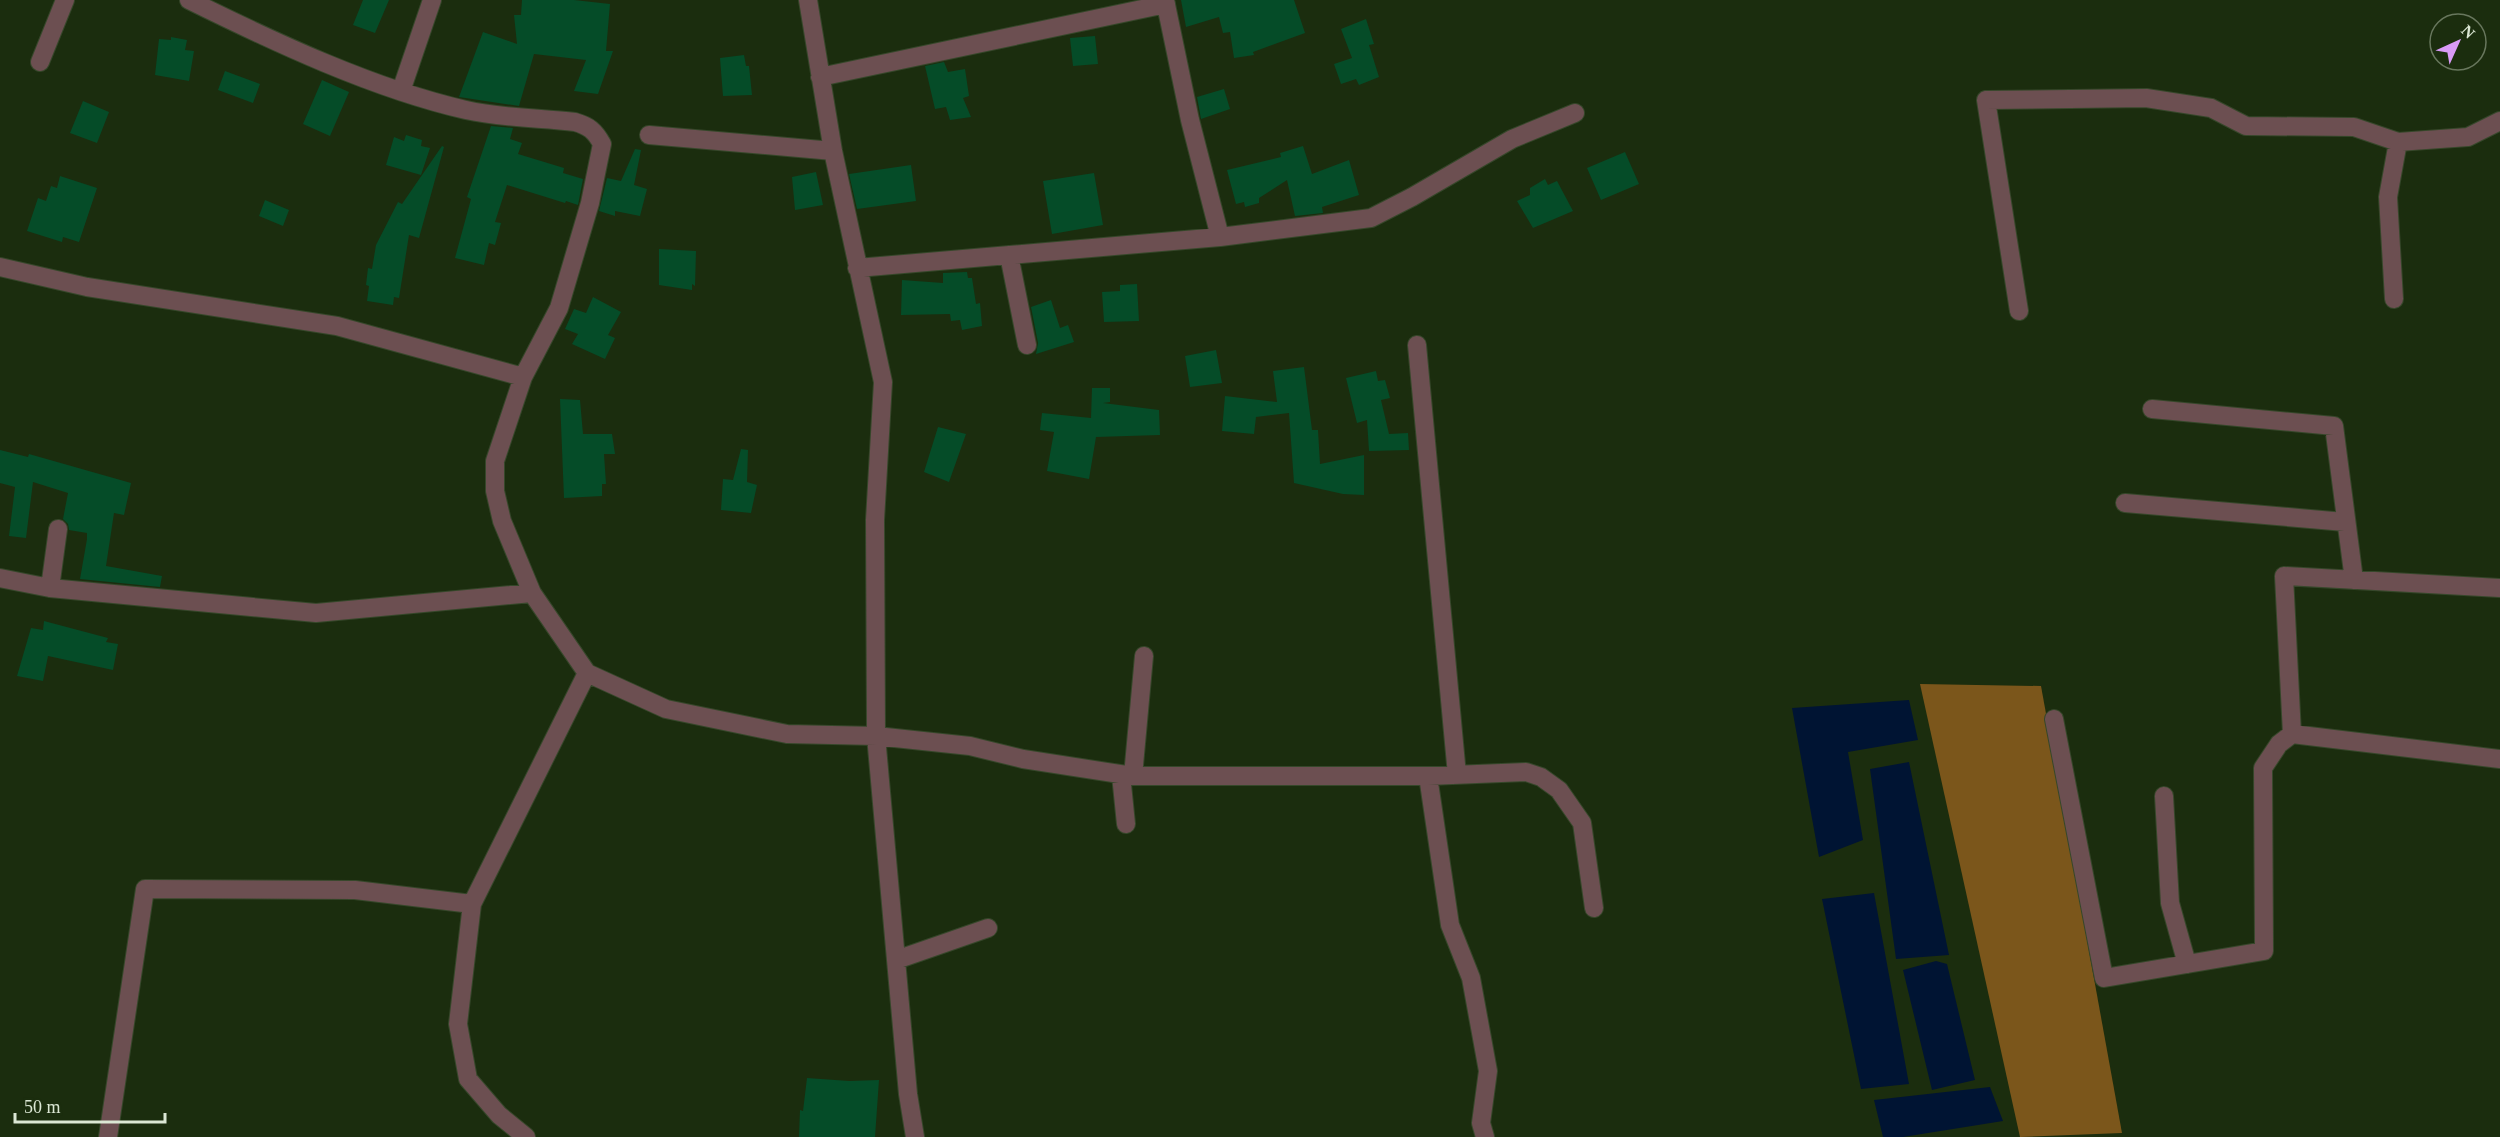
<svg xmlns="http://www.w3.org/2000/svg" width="2500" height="1137" font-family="'Times New Roman',serif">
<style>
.forest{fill:#7b561b}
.water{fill:#001433}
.building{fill:#054c28}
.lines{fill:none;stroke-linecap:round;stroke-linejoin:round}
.minor-casing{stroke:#36472a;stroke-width:20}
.minor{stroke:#6c4f51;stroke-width:18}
</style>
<rect width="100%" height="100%" fill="#1b2d0e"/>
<path class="forest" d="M1920 684 2041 686 2122 1133 2020 1137Z"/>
<path class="water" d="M1909 700 1918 740 1848 752 1863 840 1819 857 1792 708Z
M1909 762 1949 955 1896 959 1870 769Z
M1874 893 1909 1084 1861 1089 1822 899Z
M1936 961 1947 964 1975 1080 1932 1090 1903 970Z
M1990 1087 2003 1121 1903 1137H1883L1874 1100Z"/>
<path class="building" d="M363 0H389L375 33 353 25Z
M522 0H574L610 4 606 51H613L598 94 574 91 586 60 534 54 519 106 459 97 483 32 517 44 514 15H521Z
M1181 0H1294L1305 33 1253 52 1254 55 1234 58 1230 32 1223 33 1219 17 1186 27Z
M1366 19 1374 44 1369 45 1379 77 1359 85 1356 79 1341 84 1334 64 1352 58 1341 29Z
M1095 36 1098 64 1073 66 1070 38Z
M171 37 187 40 185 50 194 51 189 81 155 75 159 39 171 40Z
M744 55 746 66H749L752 95 723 96 720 58Z
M944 62 948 72 965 69 969 96 963 98 971 117 950 120 946 107 935 109 925 66Z
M225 71 260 84 253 103 218 90Z
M322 80 349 92 330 136 303 124Z
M1224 89 1230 109 1201 119 1197 97Z
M83 101 109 112 97 143 70 133Z
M491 126 513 128 510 139 522 143 518 154 564 168 563 173 583 179 578 205 566 201 565 203 507 185 495 222 501 223 495 245 489 243 484 265 455 258 471 199 467 197Z
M406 135 422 140 421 146 430 148 421 175 386 165 394 137 404 141Z
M442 146 444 147 419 238 409 235 399 298 394 297 393 305 367 301 369 286 366 285 368 268 372 269 376 245 398 202 402 204Z
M1303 146 1312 174 1349 160 1359 195 1322 207 1323 213 1295 216 1287 180 1259 198V203L1245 207 1244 202 1236 204 1227 170 1281 157 1280 153Z
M635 149 641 150 634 185 647 189 640 216 615 211V216L599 211 607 178 621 181Z
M1625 152 1639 184 1601 200 1587 168Z
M911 165 916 201 857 209 849 174Z
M816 172 823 205 795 210 792 177Z
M1094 173 1103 225 1052 234 1043 181Z
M60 176 97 188 79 242 63 237 62 242 27 231 38 198 46 201 51 186 57 188Z
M1545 179 1548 185 1557 181 1573 211 1533 228 1517 201 1530 195V188Z
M265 200 289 210 283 226 259 216Z
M659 249 696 251 695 286 692 284V290L659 285Z
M967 272 968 278H972L976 304 980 303 982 326 962 330 960 320 951 321 950 314 901 315 902 280 943 283V273Z
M1137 284 1139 321 1104 322 1102 292 1120 291V285Z
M593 297 621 312 608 335 615 338 605 359 572 344 578 334 565 329 574 309 586 313Z
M1051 300 1060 328 1068 325 1074 342 1036 354 1038 343 1031 307Z
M1216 350 1222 383 1190 387 1185 356Z
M1304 367 1312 430H1318L1320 464 1364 455V495L1343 494 1294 483 1289 413 1256 417 1254 434 1222 431 1225 396 1277 402 1273 371Z
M1376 371 1378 381 1385 380 1390 398 1381 400 1389 434 1408 433 1409 450 1369 451 1367 420 1357 423 1346 378Z
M1092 388H1110V402L1103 403 1159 410 1160 435 1096 437 1089 479 1047 471 1054 432 1040 430 1042 413 1091 418Z
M560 399 580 400 583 434H612L615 454H604L606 484H602V496L564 498Z
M938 427 966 434 949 482 924 472Z
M741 449 748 450 747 482 757 485 751 513 721 510 723 479 733 480Z
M0 450 28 457 29 454 131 483 124 515 114 513 106 566 162 576 160 587 80 579 87 539V533L69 530 68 524 63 519 68 493 33 482 26 538 9 536 15 487 0 483Z
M44 621 108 638 106 642 118 644 113 670 48 656 43 681 17 676 31 628 43 630Z
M807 1078 849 1081 879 1080 875 1137H799L800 1110 803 1111Z"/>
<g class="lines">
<g class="minor-casing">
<path id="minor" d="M189 0C274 42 374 89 466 110 500 118 540 118 575 122 589 126 595 131 602 144L590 203 559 308 523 377 495 461V491L502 521 532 593 587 673 666 709 787 734 876 736 970 746 1023 759 1133 776H1428L1526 772 1541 777 1559 790 1582 823 1594 908
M808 0 833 151 883 382 875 520 876 736 908 1094 915 1137
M1165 0 1190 120 1220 237
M40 62 65 0
M820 77 1166 4
M401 91 432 0
M649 135 833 151
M1009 255 1027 345
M0 267 87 287 337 326 523 377
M857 268 1220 237 1371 218 1412 197 1512 139 1575 113
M2394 299 2388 197 2398 142
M2019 311 1986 100 2146 98 2211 108 2246 126 2354 127 2398 142 2468 137 2500 121
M1417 345 1457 775
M2152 409 2334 426 2354 580
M2125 503 2345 522
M0 578 50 588 316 613 532 593
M50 588 58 529
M2054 719 2104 978 2264 951 2263 768 2279 744 2292 734 2500 759
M2292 734 2284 576 2500 588
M1121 775 1126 824
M1133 776 1144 656
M1428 776 1450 925 1471 978 1488 1071 1481 1123 1485 1137
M2164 796 2170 903 2187 964
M896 960 988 928
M108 1137 145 889 355 890 472 904
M526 1137 499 1115 468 1079 458 1024 472 904 587 673"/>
</g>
<use href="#minor" class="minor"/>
</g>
<g transform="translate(2458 42) rotate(45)"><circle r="28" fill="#1b2d0e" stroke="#68775d" stroke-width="1.5"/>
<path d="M0-4.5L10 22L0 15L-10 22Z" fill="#d99af7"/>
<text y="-9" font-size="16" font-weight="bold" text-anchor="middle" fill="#dbe7d4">N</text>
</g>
<path d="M15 1113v9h150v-9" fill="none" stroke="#dbe7d4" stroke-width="3"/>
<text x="24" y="1113" font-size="18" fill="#dbe7d4" stroke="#1b2d0e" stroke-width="4.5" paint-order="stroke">50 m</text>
</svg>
